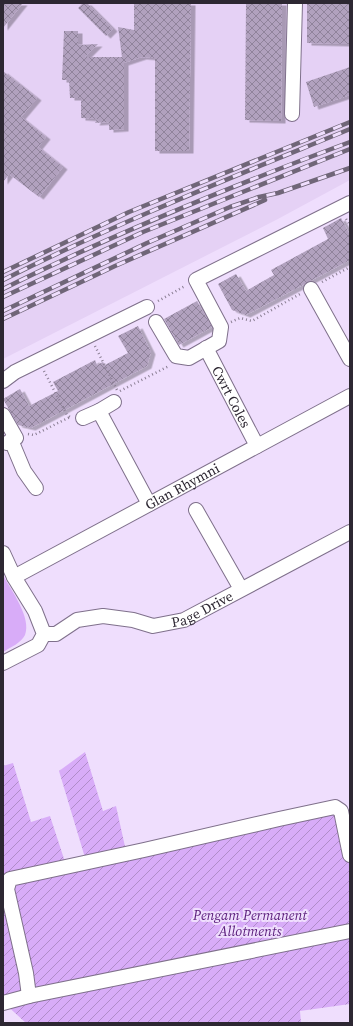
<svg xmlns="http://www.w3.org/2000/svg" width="353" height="1026" font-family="'Source Serif 4',serif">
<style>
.built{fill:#e5d1f5}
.park{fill:#d8acf8}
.garden{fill:url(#garden-furrows)}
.building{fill:url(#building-cross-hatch);filter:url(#shadow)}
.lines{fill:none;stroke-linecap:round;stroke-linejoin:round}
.minor-casing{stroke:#7f708b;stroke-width:16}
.path{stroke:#8b7f94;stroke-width:2.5;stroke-dasharray:1 3;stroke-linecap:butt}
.minor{stroke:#fff;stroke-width:14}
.rail-casing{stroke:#706678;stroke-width:4.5}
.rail{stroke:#efdefd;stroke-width:3;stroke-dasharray:9;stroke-linecap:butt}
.labels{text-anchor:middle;stroke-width:4;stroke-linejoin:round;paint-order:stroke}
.street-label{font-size:14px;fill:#2d2732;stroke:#efdefd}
.park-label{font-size:14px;font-style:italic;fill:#591b7a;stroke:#efdefd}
</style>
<defs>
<pattern id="garden-furrows" width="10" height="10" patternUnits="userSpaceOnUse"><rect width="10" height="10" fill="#d8acf8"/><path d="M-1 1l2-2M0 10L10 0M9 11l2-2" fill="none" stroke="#b08cc9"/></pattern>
<pattern id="building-cross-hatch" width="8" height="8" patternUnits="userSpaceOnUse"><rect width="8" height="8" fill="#b1a1be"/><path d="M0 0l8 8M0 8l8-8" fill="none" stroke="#90839b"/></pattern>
<filter id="shadow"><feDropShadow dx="4.5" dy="2.5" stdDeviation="0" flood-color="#0004"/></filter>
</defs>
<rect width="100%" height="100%" fill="#efdefd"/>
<path class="built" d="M3 3H350V180L276 220 3 359Z"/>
<path class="park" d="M3 575C11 590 32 618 25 635 21 643 11 647 3 652Z"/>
<path class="garden" d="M85 752 103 811 116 806 126 851 339 802 349 813 350 820V1004L300 1011 301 1023H26L3 1002V766L13 763 31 822 50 816 66 865 86 861 59 771Z"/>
<path class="building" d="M3 3H23L3 28Z
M83 3H87L113 29 106 36 78 8Z
M134 3H191L189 151H155V58L142 57 124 63V129L109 130V122L95 123 97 119 81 118V98H70L69 80H62L64 31H78V45L98 44 85 57H122L118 27 134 30Z
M246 3H282L281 121 245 120Z
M307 3H350V44L307 43Z
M350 67V95L314 107 306 82Z
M3 71 37 98 21 117 46 137 38 147 63 167 39 197 9 174 3 182Z
M341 218 350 235V260L246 315 232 310 218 284 236 274 246 291 274 275 271 270 328 239 323 228Z
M197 301 212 327 179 345 164 319Z
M138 326 151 352 147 366 31 428 18 425 3 399 20 389 29 406 58 391 53 382 95 360 97 365 103 362 105 365 128 353 118 336Z"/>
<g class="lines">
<g class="minor-casing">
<g id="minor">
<path d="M292 114 295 3"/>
<path d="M311 289 350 359"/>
<path d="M156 322 176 356 189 358 219 341 221 327 196 280 350 203"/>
<path id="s1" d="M206 348 257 446"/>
<path d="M3 381 15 372 147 307"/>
<path d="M99 411 149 504"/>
<path d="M3 415 16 438 7 443"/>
<path d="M83 418 99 411 114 402"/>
<path d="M11 440 24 471 36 488"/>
<path d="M196 510 241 589"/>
<path d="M3 553 14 577 35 611 44 634 38 645 3 663"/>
<path id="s2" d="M14 577 350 396"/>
<path id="s3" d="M44 634H56L77 620 103 616 133 620 153 626 184 620 350 532"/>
<path d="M29 996 26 973 7 889 10 879 144 850 279 819 335 807 341 811 350 855"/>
<path d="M3 1003 29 996 350 931"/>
</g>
</g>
<path class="path" d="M346 219 350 225
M322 282 350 267
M158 301 185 286
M231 322 240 318 252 321 300 294
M95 346 117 390
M44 371 67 415 70 417
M120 391 169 366
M28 434 34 435 70 417"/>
<use href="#minor" class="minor"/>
<g class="rail-casing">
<path id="rail" d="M3 272 129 212 350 122
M3 280C116 223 233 177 350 129
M3 289C115 233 232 186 350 142
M3 297 143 232 350 149
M3 311 147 243 230 207 259 197 278 193 350 168
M3 319 115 266 265 200"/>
</g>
<use href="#rail" class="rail"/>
</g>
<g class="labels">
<g class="street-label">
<text dy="5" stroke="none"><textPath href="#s1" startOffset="55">Cwrt Coles</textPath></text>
<text dy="5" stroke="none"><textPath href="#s2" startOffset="191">Glan Rhymni</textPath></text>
<text dy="5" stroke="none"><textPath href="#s3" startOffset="167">Page Drive</textPath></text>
</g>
<g class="park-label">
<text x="250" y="920">Pengam Permanent<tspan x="250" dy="16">Allotments</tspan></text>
</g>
</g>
<rect width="353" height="1026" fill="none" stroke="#2d2732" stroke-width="8"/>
</svg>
